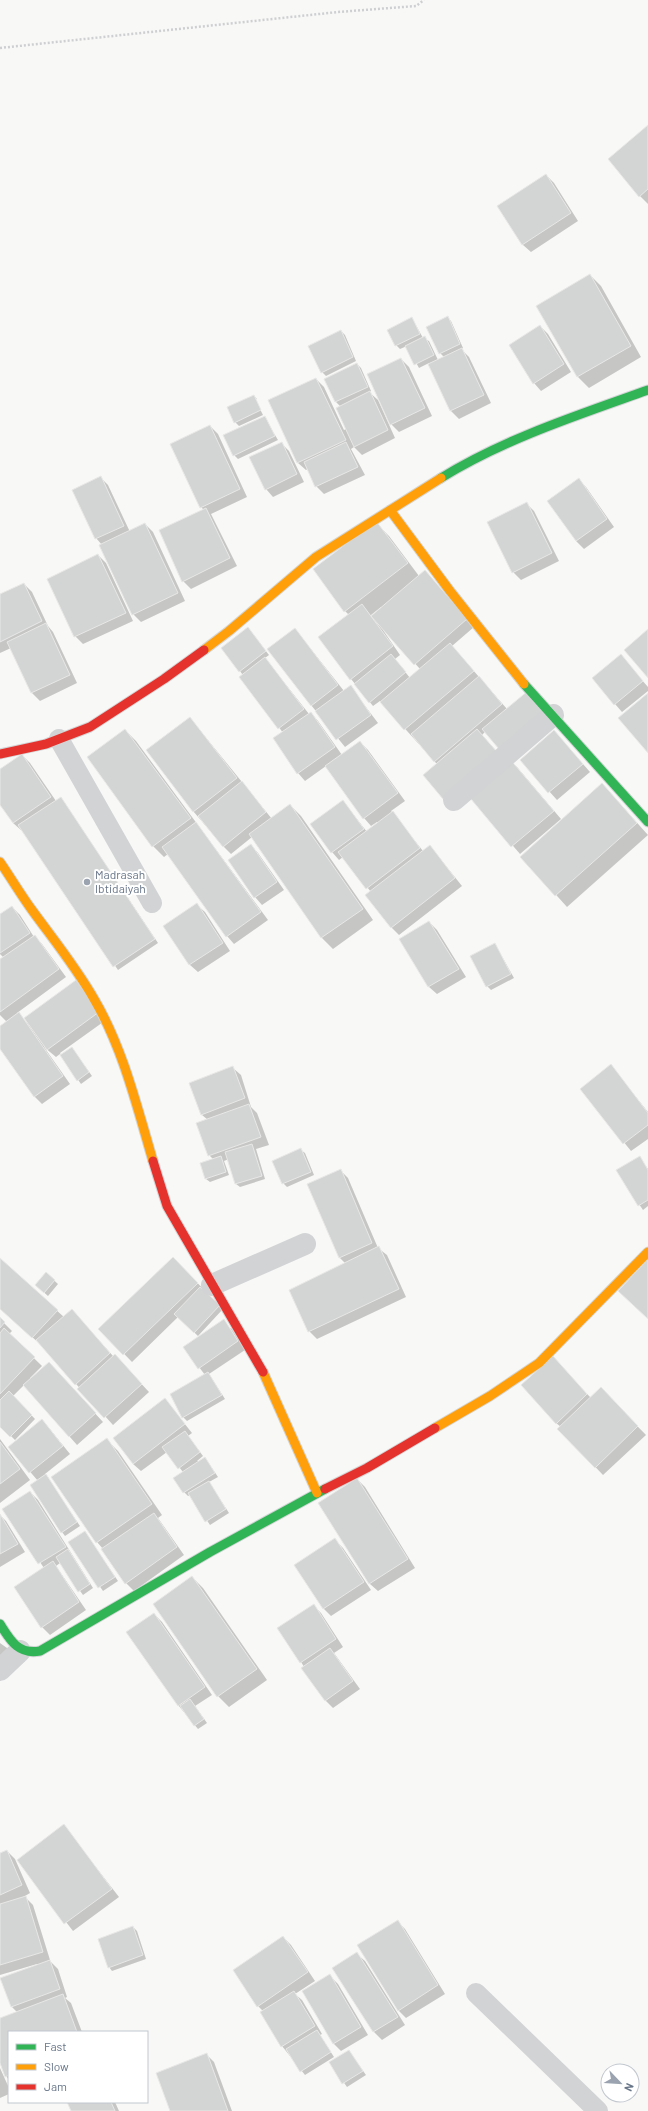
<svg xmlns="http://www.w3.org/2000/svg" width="648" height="2111" font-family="Barlow,sans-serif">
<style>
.shadow{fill:#0003;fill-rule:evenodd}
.building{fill:#d3d4d4;stroke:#e8e8e7}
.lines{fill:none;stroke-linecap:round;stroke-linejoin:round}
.fast-casing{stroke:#d3d5d6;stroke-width:11}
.slow-casing{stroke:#d3d5d6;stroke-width:11}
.jam-casing{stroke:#d3d5d6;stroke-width:11}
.path{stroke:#cecfd1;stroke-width:2.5;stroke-dasharray:2 2;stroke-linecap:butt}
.lane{stroke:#d2d3d4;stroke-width:20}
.street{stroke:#d2d3d4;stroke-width:22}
.fast{stroke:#30b455;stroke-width:9}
.slow{stroke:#ff9f0a;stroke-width:9}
.jam{stroke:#e5322d;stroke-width:9}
.poi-dot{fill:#9aa3af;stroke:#fff;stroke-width:1.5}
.labels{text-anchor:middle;stroke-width:4;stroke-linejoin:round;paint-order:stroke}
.poi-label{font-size:12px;fill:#677588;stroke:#fff;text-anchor:start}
</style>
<rect width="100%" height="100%" fill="#f8f8f7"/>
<path class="shadow" d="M648 127V204L640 196Z
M546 175 554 183 578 221 531 252 523 245 498 206Z
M590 275 601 286 641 357 589 388 578 377 537 306Z
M447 317 451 321 463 348 461 349 469 357 491 403 459 419 451 411 429 363 419 368 407 346 400 349 396 345 412 318 423 338 429 341 438 360 444 357 440 353Z
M540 326 548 334 571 372 541 391 534 383Z
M341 331 345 335 356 361 326 376 322 372Z
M401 359 409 367 432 416 399 432 391 424Z
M357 364 361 368 371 391 369 392 378 400 395 438 362 455 354 447 351 449 365 475 324 494 316 486 308 469 306 470 298 463 269 401 316 379 324 387 344 430 346 429 341 407 336 402 325 379Z
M254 396 257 399H255L263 415 239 426 235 422Z
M264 417 278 440 238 459 234 455Z
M210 426 218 434 247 497 211 514 237 566 191 589 183 581 204 510 201 507Z
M281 443 289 451 304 482 273 497 266 489Z
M100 477 108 485 130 532 145 524 153 532 185 601 141 622 133 614 102 545 96 538Z
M579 480 586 487 614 527 584 549 576 541 549 501Z
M526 503 534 511 559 561 521 580 513 572Z
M376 523 389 536 419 576 474 627 452 646 507 709 482 735 506 762 509 759 517 767 561 819 520 854 467 792 435 762 380 701 373 706 351 679 349 615 345 611ZM381 607 382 608 372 617 371 615ZM384 629 420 669 410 678 395 659 400 655 383 630Z
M98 555 106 563 133 621 83 644 75 636 49 579Z
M24 584 32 592 48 626 53 632 77 683 40 701 32 693 11 648 0 653V595Z
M295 629 344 691 350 686 378 723 345 747 311 705Z
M251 632 269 655 265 658 309 714 311 713 318 721 342 755 360 742 368 750 405 801 391 811 423 851 430 846 462 886 399 935 391 927 371 892 343 857 339 860 332 852 343 801 367 832 378 823 377 822 371 826 364 818 326 766 305 781 298 773 283 733 240 671Z
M621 656 648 687V691L622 712 615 704Z
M190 718 272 819 290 805 301 816 373 920 333 949 322 938 252 837 231 854 223 846 193 811Z
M125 730 136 741 268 920 234 944 227 936 168 854 164 857 153 846Z
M554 731 590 772 557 800 521 760Z
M22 755 30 763 56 801 61 798 64 802 158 943 118 970 23 829 21 830 13 823 0 803V770Z
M613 796 648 835 567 907 522 857Z
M251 845 258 853 284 890 262 905 255 897Z
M197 905 205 912 230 951 198 972 190 965 164 927Z
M12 907 20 915 34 937 42 944 66 977 17 1013 27 1023 76 982 106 1020 60 1053 61 1055 72 1048 92 1076 81 1084 60 1054 56 1057 44 1047 70 1084 42 1104 34 1096 0 1047V1027L7 1022 0 1015V961L4 958 0 954V915Z
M429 922 437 930 466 977 437 994 429 987 400 940Z
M495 944 514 978 491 990 487 986Z
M611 1066 648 1112V1139L631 1151 581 1089Z
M233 1068 241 1075 251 1107 257 1113 269 1145 256 1149 265 1179 240 1187 236 1184 229 1159 224 1161 229 1175 210 1182 206 1179 201 1164 213 1159 209 1155 208 1120 202 1115Z
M301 1150 305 1153 314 1175 287 1187 283 1183Z
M639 1157 648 1169V1206L643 1210 617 1171Z
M340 1170 348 1178 378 1248 387 1255 406 1297 317 1339 309 1331 345 1263 339 1257Z
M173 1258 223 1309 198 1336 178 1317 132 1362 100 1329Z
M0 1260 64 1317 72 1310 113 1356 122 1363 149 1392 113 1425 41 1345 0 1308Z
M47 1274 58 1284 48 1296 40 1289Z
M0 1319 12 1331 9 1334 42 1366 30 1378 32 1379 49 1363 103 1422 77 1445 24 1385 13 1396 35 1419 15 1440 0 1425Z
M231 1328 245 1350 209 1374 225 1399 187 1421 183 1417 205 1375 184 1347Z
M560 1366 591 1398 601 1389 646 1435 603 1475 559 1429 561 1427 556 1423Z
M165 1399 192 1433 188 1436 203 1456 197 1461 208 1462 218 1477 209 1482 229 1513 210 1525 190 1495 188 1496 184 1492 183 1472 167 1452 141 1471 133 1464Z
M49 1428 70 1454 45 1474 80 1526 65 1536 62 1532 38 1481 9 1447Z
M0 1439 30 1480 0 1503Z
M107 1440 118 1451 162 1515 158 1518 184 1555 134 1591 126 1583 103 1549 97 1542Z
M357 1479 365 1487 415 1568 378 1591 370 1584 319 1503Z
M30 1492 38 1500 93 1588 83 1595 60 1563 56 1566 86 1610 50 1635 42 1627 44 1568 4 1509Z
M0 1515 6 1521 25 1552 0 1567Z
M88 1537 118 1581 103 1591 69 1542Z
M335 1540 343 1548 371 1590 331 1616 323 1608Z
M192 1577 203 1588 267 1680 229 1707 218 1696Z
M313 1605 321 1613 343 1647 334 1653 360 1689 333 1708 325 1700 301 1662Z
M154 1614 162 1622 212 1695 195 1706 207 1723 198 1729 178 1705Z
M0 1643 25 1661 0 1681Z
M64 1826 119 1897 73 1931 18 1860Z
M7 1851 15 1859 30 1893 20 1899 25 1897 33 1905 50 1960H49L58 1969 67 1997 65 1998 71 2003 82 2032H9V2080L6 2076 0 2061V2019L17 2012 12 2007 38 1965 37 1964 0 1975V1854Z
M397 1921 405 1929 445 1994 406 2018 398 2010Z
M133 1927 137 1931 146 1959 112 1971 109 1967Z
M283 1937 291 1945 315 1981 295 1994 302 2000 322 2034 320 2035 334 2057 305 2075 282 2046 263 2011 258 2006Z
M357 1954 365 1961 405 2025 382 2040 374 2032 334 1968Z
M330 1976 338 1984 368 2035 341 2051 333 2043Z
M349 2051 366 2075 347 2087 330 2063Z
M206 2054 214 2062 232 2111H171Z
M0 2068 9 2088V2094L0 2098Z
M68 2102H115L119 2111H72Z"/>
<path class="building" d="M648 125V189L639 197 608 159Z
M546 174 571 213 522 245 497 206Z
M590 274 631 346 577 377 536 306Z
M448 316 460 344 439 354 426 327Z
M412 317 420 334 395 346 387 330Z
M540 325 564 364 533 384 509 345Z
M341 330 353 357 321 373 308 346Z
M425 336 434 355 414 365 405 346Z
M462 348 484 395 450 411 428 364Z
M401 358 425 408 390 425 367 374Z
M357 363 368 387 335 402 324 379Z
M316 378 346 440 297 463 268 400Z
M370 391 388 430 354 447 336 408Z
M254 395 261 410 234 423 227 407Z
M265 416 275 436 233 456 223 435Z
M210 425 240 489 200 508 170 444Z
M282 442 297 474 265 490 249 457Z
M346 442 358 467 315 487 304 462Z
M101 476 124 526 95 539 72 490Z
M579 478 607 519 576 541 547 501Z
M527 502 552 553 512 573 487 522Z
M206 508 230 558 182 582 159 530Z
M376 521 408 563 344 612 313 569Z
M145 523 178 593 132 615 99 545Z
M98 554 126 613 74 637 47 579Z
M425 570 467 619 414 665 371 616Z
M24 583 42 621 0 642V594Z
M362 604 393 646 350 680 318 637Z
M46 623 70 675 31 693 7 642Z
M248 627 266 651 239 672 221 648Z
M295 628 338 685 311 706 267 649Z
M648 629V678L624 650Z
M450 643 474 671 404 730 380 702Z
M391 654 406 672 369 703 354 684Z
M621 654 643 681 614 705 592 678Z
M265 657 304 709 278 729 239 677Z
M479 676 502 704 434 762 411 734Z
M351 685 371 715 336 740 315 711Z
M529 690 546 710 499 749 482 729Z
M648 693V753L618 718Z
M311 712 335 747 297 774 273 738Z
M190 717 237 778 193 812 146 750Z
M125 729 191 818 152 847 87 757Z
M477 729 497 752 443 799 423 775Z
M554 730 583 764 548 793 520 760Z
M360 741 398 793 363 819 325 766Z
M22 754 51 797 13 823 0 805V769Z
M509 758 554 811 511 847 466 793Z
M242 781 266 812 223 847 198 816Z
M602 783 637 823 555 896 520 857Z
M61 797 155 939 113 967 18 825Z
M343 800 364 829 331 853 310 824Z
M290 804 363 909 321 938 249 834Z
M393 811 420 848 366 889 338 852Z
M196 822 261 912 226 937 162 847Z
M251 844 277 882 254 898 228 860Z
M430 845 455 878 391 928 365 895Z
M197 903 223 943 189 965 163 926Z
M12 906 30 933 0 953V914Z
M429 921 459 969 428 987 399 939Z
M35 935 59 969 0 1012V959Z
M495 943 511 974 486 987 470 956Z
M76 980 99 1012 47 1050 24 1018Z
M19 1012 63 1076 34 1097 0 1049V1026Z
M72 1047 89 1072 77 1081 60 1055Z
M611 1064 648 1113V1125L623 1144 580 1089Z
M233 1066 245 1098 201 1115 189 1083Z
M249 1104 261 1137 208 1156 196 1123Z
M252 1144 262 1176 235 1184 225 1152Z
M301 1148 311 1172 282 1184 272 1161Z
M221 1156 226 1172 205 1179 200 1163Z
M640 1156 648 1170V1200L638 1206 616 1170Z
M341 1169 372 1243 339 1258 307 1184Z
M379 1246 399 1289 308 1332 289 1290Z
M173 1257 198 1283 123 1355 98 1329Z
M0 1258 58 1310 32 1338 0 1309Z
M648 1259V1319L618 1291Z
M46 1272 55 1280 44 1293 35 1285Z
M200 1287 220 1305 194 1333 174 1314Z
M72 1309 110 1353 75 1385 36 1340Z
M0 1317 5 1322 0 1328Z
M224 1319 238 1341 198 1369 183 1347Z
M4 1328 35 1357 0 1394V1333Z
M115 1354 142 1384 104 1418 77 1389Z
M553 1356 587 1394 556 1424 521 1385Z
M49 1362 96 1413 69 1437 23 1385Z
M208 1372 222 1395 182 1418 170 1394Z
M601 1387 638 1426 595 1468 557 1429Z
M9 1391 32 1415 10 1437 0 1427V1400Z
M165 1398 185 1424 133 1464 113 1438Z
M42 1419 63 1446 29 1473 8 1447Z
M185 1431 200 1452 178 1469 162 1447Z
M107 1438 152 1504 96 1543 51 1477Z
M0 1442 20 1469 0 1484Z
M205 1457 215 1473 183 1493 173 1478Z
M46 1474 77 1522 61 1533 30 1485Z
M357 1478 408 1559 369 1584 318 1503Z
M209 1481 226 1509 205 1522 188 1493Z
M30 1491 66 1547 38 1564 2 1509Z
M154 1513 177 1547 125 1584 101 1549Z
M0 1514 18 1544 0 1554Z
M85 1531 115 1577 98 1588 68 1542Z
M335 1538 364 1582 323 1609 294 1565Z
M68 1549 90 1584 78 1592 56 1557Z
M53 1561 79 1602 41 1628 14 1587Z
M192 1576 257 1669 217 1697 153 1604Z
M314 1604 336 1639 300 1663 277 1628Z
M154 1613 205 1687 178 1706 126 1632Z
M330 1648 353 1681 325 1701 301 1668Z
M190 1699 204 1719 194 1726 180 1706Z
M64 1824 112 1889 64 1924 17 1860Z
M7 1850 22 1885 0 1895V1853Z
M26 1896 43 1952 0 1965V1904Z
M398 1920 438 1985 398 2011 357 1945Z
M133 1926 143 1955 108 1968 98 1939Z
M283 1936 308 1972 257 2007 233 1970Z
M357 1952 398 2017 373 2032 332 1968Z
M50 1960 60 1989 11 2007 0 1978Z
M330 1974 361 2027 333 2044 302 1991Z
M294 1991 315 2026 281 2047 260 2012Z
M63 1994 77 2032H9V2075L5 2077 0 2063V2018Z
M317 2030 331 2052 300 2072 286 2049Z
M349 2050 363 2071 342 2084 329 2062Z
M207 2053 228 2111H170L156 2073Z
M67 2102H111L115 2111H71Z"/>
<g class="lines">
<g class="fast-casing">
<path id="fast" d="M441 478C504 439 578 415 648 390
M524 684 648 822
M0 1624C10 1640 18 1655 40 1651L210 1552 325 1489"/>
</g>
<g class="slow-casing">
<path id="slow" d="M390 510 450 591 524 684
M204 650 229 631 316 557 441 478
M0 862C11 878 21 895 32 910 53 939 76 967 94 999 123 1048 137 1107 153 1161
M263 1372 317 1493
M435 1428 490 1396 539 1363 648 1252"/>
</g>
<g class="jam-casing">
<path id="jam" d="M0 754 46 744 90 727 164 679 204 650
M153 1161 167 1206 263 1372
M325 1489 367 1468 435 1428"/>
</g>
<path class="path" d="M0 48 338 12 416 6 424 0"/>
<path class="lane" d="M59 739 152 903
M476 1993 598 2111"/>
<path class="street" d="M454 800 553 715
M212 1285 305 1244
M0 1670 20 1651"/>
<use href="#fast" class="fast"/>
<use href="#slow" class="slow"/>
<use href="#jam" class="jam"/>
</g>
<circle class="poi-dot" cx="87" cy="882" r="4"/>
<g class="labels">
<g class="poi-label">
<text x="95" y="879">Madrasah<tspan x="95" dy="14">Ibtidaiyah</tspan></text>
</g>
</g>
<rect x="8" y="2031" width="140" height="72" fill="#ffffff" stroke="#c2c8cf"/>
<rect x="16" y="2044" width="20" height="6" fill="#30b455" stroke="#c2c8cf"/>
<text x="44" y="2051" font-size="12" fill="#677588">Fast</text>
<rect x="16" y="2064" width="20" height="6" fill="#ff9f0a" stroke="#c2c8cf"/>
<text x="44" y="2071" font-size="12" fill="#677588">Slow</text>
<rect x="16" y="2084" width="20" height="6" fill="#e5322d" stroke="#c2c8cf"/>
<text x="44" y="2091" font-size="12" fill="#677588">Jam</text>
<g transform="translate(620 2083) rotate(115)"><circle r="19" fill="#ffffff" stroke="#c2c8cf"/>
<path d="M0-3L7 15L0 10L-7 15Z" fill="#9aa3af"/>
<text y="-6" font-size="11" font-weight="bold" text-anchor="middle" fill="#677588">N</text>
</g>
</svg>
